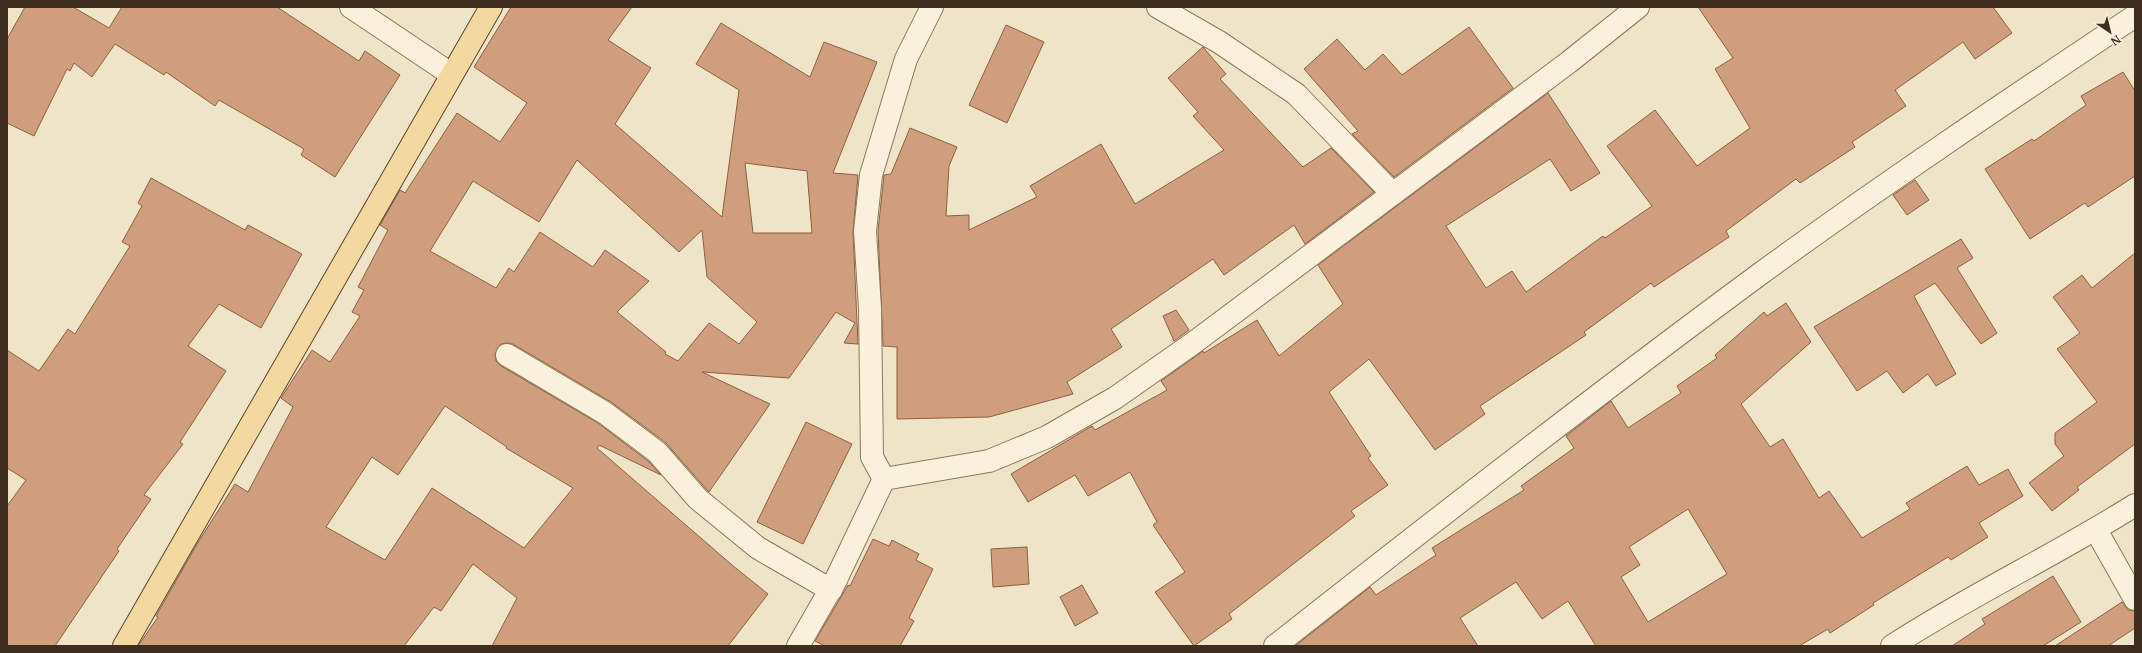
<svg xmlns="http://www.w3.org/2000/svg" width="2142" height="653" font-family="Merriweather,serif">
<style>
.building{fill:#cf9f7d;stroke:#8d5f41;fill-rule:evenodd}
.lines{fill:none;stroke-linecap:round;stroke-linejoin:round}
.minor-casing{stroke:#8d765c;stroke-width:24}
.major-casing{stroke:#5b4430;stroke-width:24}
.minor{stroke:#faf1dc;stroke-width:22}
.major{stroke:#f3d9a0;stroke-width:22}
</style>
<rect width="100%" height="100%" fill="#f0e4c8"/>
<path class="building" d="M25 7H73L109 28 122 7H277L359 61 365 51 400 75 335 177 301 155 304 149 219 100 215 106 166 72 164 75 115 44 92 77 74 63 70 71 67 69 34 136 7 123V39Z
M511 7H632L608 40 651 68 615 124 722 217 739 90 696 64 721 23 810 77 824 42 877 62 833 173 858 175 853 232 858 344 844 343 855 323 836 312 789 378 702 372 770 404 709 492 665 442 611 402 513 344 507 343 501 344 495 354 496 361 501 366 598 423 648 461 661 475 599 445 597 448 732 565 768 594 728 646H492L517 598 473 564 441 611 434 607 404 646H138L158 617 156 616 197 544 235 484 248 492 293 407 281 398 312 350 330 362 360 316 352 312 364 290 358 287 388 230 380 225 400 190 405 193 457 113 500 142 527 103 474 67ZM577 160 679 252 702 230 707 277 757 322 739 344 709 323 678 361 665 354 666 352 617 312 649 281 605 250 593 267 540 232 514 272 509 268 496 288 430 251 473 181 539 222ZM745 163 807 171 812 233H753ZM445 406 507 447 506 448 573 488 524 548 432 488 385 560 326 527 372 457 398 475Z
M1698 7H1993L2012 33 1975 59 1963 42 1895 90 1906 106 1852 142 1855 147 1800 183 1796 179 1726 231 1729 237 1654 287 1651 283 1584 332 1586 335 1480 406 1485 414 1435 450 1369 359 1329 392 1371 456 1368 458 1388 485 1351 511 1355 516 1229 614 1232 619 1194 646 1155 592 1185 572 1153 525 1157 522 1130 472 1088 496 1075 475 1028 502 1011 474 1092 426 1095 430 1167 390 1161 381 1203 351 1204 353 1257 320 1279 356 1343 304 1318 265 1548 93 1600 173 1571 191 1550 159 1446 226 1486 288 1512 271 1526 292 1603 236 1605 238 1652 206 1607 146 1655 110 1697 166 1750 128 1715 69 1733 58Z
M1006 25 1044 42 1007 123 969 105Z
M1469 27 1513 88 1394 177 1352 134 1358 131 1304 69 1337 39 1365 70 1383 54 1402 75Z
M1203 47 1226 74 1220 79 1303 167 1331 148 1374 192 1305 244 1294 225 1224 275 1213 259 1111 329 1122 347 1067 382 1073 394 989 417 897 419V347L883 346 878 231 884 175 891 174 910 128 957 147 949 166 946 216 969 215V230L1037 197 1030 186 1101 144 1135 204 1224 150 1193 116 1198 112 1168 78Z
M2123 72 2135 91V176L2088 207 2085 203 2030 239 1985 169 2032 139 2034 141 2086 105 2081 96Z
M151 178 245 230 248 225 302 254 261 328 219 304 188 346 226 371 180 442 183 444 144 495 151 499 117 549 119 551 55 646H7V506L26 480 7 468V350L39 371 68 329 75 334 130 246 122 242 142 206 138 203Z
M1915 180 1929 200 1907 215 1893 195Z
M1961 239 1973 258 1957 268 1997 333 1981 344 1935 283 1914 296 1956 374 1936 386 1928 374 1903 393 1887 371 1857 391 1814 327Z
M2135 253V444L2077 487 2079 490 2052 511 2029 483 2064 456 2055 444V433L2097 402 2057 349 2080 333 2053 297 2082 275 2092 288Z
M1786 303 1811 342 1741 404 1770 447 1783 439 1819 498 1829 491 1862 538 1910 509 1906 503 1967 466 1979 485 2008 469 2023 496 1979 523 1988 537 1951 560 1948 557 1873 603 1874 605 1830 633 1828 629 1799 646H1596L1568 601 1542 619 1516 582 1460 618 1478 646H1295L1370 587 1376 595 1436 555 1432 548 1524 490 1521 486 1574 448 1566 436 1611 401 1628 428 1681 393 1677 386 1717 358 1715 355 1764 312 1767 316ZM1688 509 1727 574 1648 622 1621 577 1640 565 1629 547Z
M1176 310 1189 330 1174 341 1163 316Z
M806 422 852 444 803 544 757 522Z
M873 539 889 546 892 540 919 554 916 560 933 569 909 618 914 621 900 646H825L815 641 848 585 850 586Z
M1027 547 1029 584 993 587 991 549Z
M2053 576 2081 622 2043 646H1952L1985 624 1982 619Z
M1082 585 1098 613 1075 626 1060 597Z
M2122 602 2128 610 2135 611V628L2108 646H2055Z"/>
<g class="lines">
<g class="minor-casing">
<path id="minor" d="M351 7 451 74
M1158 7 1219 42 1296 94 1393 194
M507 355 605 413 657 452 698 499 758 548 831 590 884 479
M884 479 989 461 1047 437 1115 398 1192 344 1569 62 1638 7
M884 479 872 457 870 308 865 231 871 175 906 59 932 7
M2096 530 2135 599
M798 646 837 578
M1275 646C1435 520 1596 395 1760 274 1882 185 2009 100 2135 16
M1892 646C1970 595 2056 555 2135 505"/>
</g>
<g class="major-casing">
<path id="major" d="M124 646 491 7"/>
</g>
<use href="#minor" class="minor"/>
<use href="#major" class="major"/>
</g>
<rect width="2142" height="653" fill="none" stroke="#3d2e20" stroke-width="16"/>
<g transform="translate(2110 32) rotate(145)" stroke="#f7eed8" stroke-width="3" paint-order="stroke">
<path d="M0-3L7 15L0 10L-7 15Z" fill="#3d2e20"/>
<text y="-6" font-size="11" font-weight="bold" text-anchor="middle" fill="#3d2e20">N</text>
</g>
</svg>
